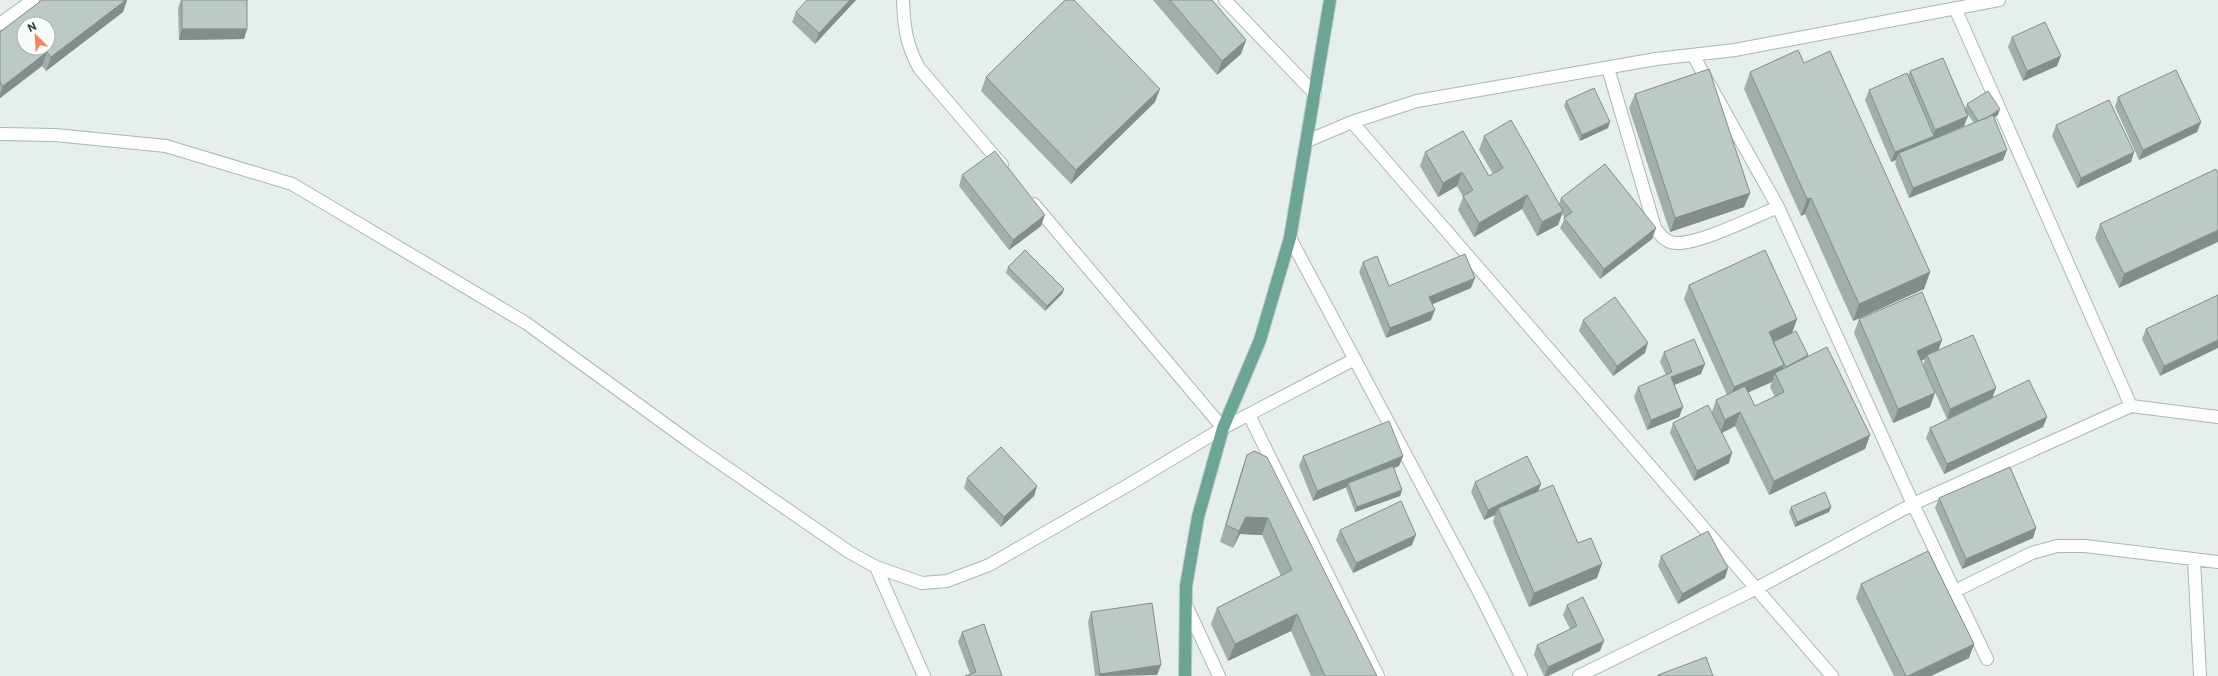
<svg xmlns="http://www.w3.org/2000/svg" width="2218" height="676" font-family="Commissioner,sans-serif">
<style>
.lines{fill:none;stroke-linecap:round;stroke-linejoin:round}
.minor-casing{stroke:#a8b8b2;stroke-width:14}
.major-casing{stroke:#c2cac8;stroke-width:14}
.minor{stroke:#fff;stroke-width:12}
.major{stroke:#6aa596;stroke-width:12}
.wall{fill:#a1aea9;fill-rule:evenodd}
.shaded-wall{fill:#838d89}
.building{fill:#bbcac4;stroke:#838d89;fill-rule:evenodd}
</style>
<rect width="100%" height="100%" fill="#e6efeb"/>
<g class="lines">
<g class="minor-casing">
<path id="minor" d="M903 0C904 27 906 44 919 68L1002 165
M1225 0 1315 94
M0 24 33 0
M1693 55 1778 207 1913 504 1987 659
M1608 68 1655 228C1661 236 1666 243 1676 243 1700 244 1754 217 1778 207
M1352 122 1832 676
M0 134 55 135 166 146 292 184 526 323 694 445 849 552 876 567 922 583 947 581 989 565 1130 484 1223 428 1355 359
M1307 141 1352 122 1417 101 1656 59 1735 50 1999 0
M1034 204 1223 428
M1290 238 1480 594 1521 676
M2131 406 2218 417
M1249 415 1378 676
M2194 559 2200 676
M876 567 924 676
M1955 591 2032 553 2057 546H2085L2218 562
M1187 607 1219 676
M1579 676 1757 588 1913 504 2131 406 1955 8"/>
</g>
<g class="major-casing">
<path id="major" d="M1185 676 1186 586 1198 517 1223 428 1260 340 1290 238 1330 0"/>
</g>
<use href="#minor" class="minor"/>
<use href="#major" class="major"/>
</g>
<path class="wall" d="M42 0H127L123 12 46 71 42 66 0 98V32Z
M181 0H247V29L244 39 179 40 178 8Z
M856 0 815 44 792 22 796 12Z
M1153 0H1212L1246 40 1241 54 1217 75Z
M2012 37 2057 66 2023 81 2008 47Z
M1804 63 1930 272 1924 289 1853 321 1805 214 1801 216 1744 89 1750 72Z
M1910 71 1965 109 1967 104 1998 115 1994 117 2003 160 1909 198 1895 164 1896 160 1891 162 1865 100 1869 90 1908 76ZM1966 112 1974 123 1933 140 1964 126Z
M986 77 1155 102 1071 184 981 91Z
M1635 94 1750 193 1744 207 1670 232 1629 108Z
M2118 97 2201 122 2197 132 2139 160 2115 107Z
M1566 101 1608 128 1580 141 1564 106Z
M2056 125 2134 152 2131 162 2077 188 2052 136Z
M1484 136 1559 204 1561 198 1656 228 1652 239 1600 279 1560 228 1565 218 1562 214 1558 225 1537 236 1522 209 1474 237 1458 210 1463 197 1457 186 1438 197 1420 166 1425 152 1489 176 1493 174 1479 150Z
M2218 174 2119 288 2095 238 2100 224Z
M962 175 1041 226 1009 250 959 186Z
M1363 262 1389 286 1471 288 1432 304 1431 320 1386 338 1359 272Z
M1008 267 1064 289 1062 294 1045 311 1006 273Z
M1689 285 1797 319 1792 333 1808 357 1870 435 1865 449 1769 495 1735 426 1722 433 1729 463 1694 481 1670 433 1673 423 1712 412 1716 400 1727 395 1684 299ZM1772 382 1770 387 1775 397 1755 406 1748 392Z
M2218 295 2160 376 2142 339 2146 329Z
M1859 319 1942 340 1938 350 1992 398 2047 417 2043 427 1944 474 1926 438 1930 428 1971 408 1947 419 1923 365 1925 359 1921 361 1930 407 1893 423 1854 333Z
M1583 320 1645 353 1613 376 1579 331Z
M1664 352 1701 374 1674 385 1683 407 1679 417 1647 430 1634 397 1638 387 1666 375 1660 362Z
M1247 455 1377 676H1311L1291 631 1228 661 1211 624 1217 608 1281 576 1262 535 1240 534 1233 548 1220 542 1241 472Z
M1303 456H1403L1399 466 1394 468 1402 490 1400 496 1355 512 1346 488 1347 487 1313 501 1299 466Z
M967 478 1037 486 1034 496 1001 527 964 488Z
M1475 482 1541 484 1538 491 1578 543 1597 578 1529 607 1493 522 1495 515 1484 520 1471 492Z
M1939 498 2036 528 2033 538 1962 569 1935 508Z
M1791 507H1831L1829 512 1795 527 1789 512Z
M1340 530 1412 545 1353 573 1336 540Z
M1661 556 1725 578 1678 604 1658 566Z
M1861 584 1974 644 1969 658 1931 676H1894L1856 598Z
M1567 605 1600 651 1548 676H1544L1534 655 1537 645 1570 629 1563 615Z
M1091 612 1157 675 1095 676 1088 622Z
M962 632 1002 676 970 674 958 642Z"/>
<path class="shaded-wall" d="M126 0H127L123 12 46 71 51 57Z
M850 0H856L815 44 819 33Z
M182 29H247L244 39 179 40Z
M1246 40 1241 54 1217 75 1222 61Z
M47 52 42 66 0 98V94L3 86Z
M2061 56 2057 66 2023 81 2027 71Z
M1160 89 1155 102 1071 184 1076 170Z
M2000 109 1998 115 1977 128 1979 123Z
M1968 116 1964 126 1933 139 1930 146 1899 153 1896 160 1891 162 1895 152 1932 137 1935 130Z
M1610 122 1608 128 1580 141 1582 135Z
M2201 122 2197 132 2139 160 2143 150Z
M2007 150 2003 160 1909 198 1913 188Z
M2134 152 2131 162 2077 188 2081 178Z
M1462 172 1457 186 1438 197 1443 183Z
M1750 193 1744 207 1670 232 1675 218Z
M1527 195 1522 209 1474 237 1479 223Z
M1811 198 1805 214 1801 216 1807 199Z
M1563 211 1558 225 1537 236 1542 222Z
M1045 215 1041 226 1009 250 1013 240Z
M1656 228 1652 239 1600 279 1604 269Z
M2218 230V242L2119 288 2124 274Z
M1930 272 1924 289 1853 321 1859 304Z
M1475 278 1471 288 1426 307 1429 297Z
M1064 289 1062 294 1045 311 1047 306Z
M1435 310 1431 320 1386 338 1390 328Z
M1797 319 1792 333 1764 346 1769 332Z
M1942 340 1937 354 1927 355 1925 359 1912 365 1917 351Z
M2218 340V348L2160 376 2164 366Z
M1648 343 1645 353 1613 376 1617 366Z
M1808 355 1806 361 1784 372 1786 367Z
M1705 364 1701 374 1667 388 1671 377Z
M1784 365 1779 379 1775 373 1772 382 1729 401 1734 387Z
M1996 388 1992 399 1947 419 1950 409Z
M1935 393 1930 407 1893 423 1898 409Z
M1683 407 1679 417 1647 430 1651 420Z
M1740 412 1735 426 1720 434 1725 420Z
M2047 417 2043 427 1944 474 1947 464Z
M1870 435 1865 449 1769 495 1774 481Z
M1732 453 1729 463 1694 481 1697 471Z
M1403 456 1399 466 1349 486 1348 483 1347 487 1313 501 1317 491Z
M1541 484 1537 494 1498 508 1495 515 1484 520 1488 510Z
M1037 486 1034 496 1001 527 1004 517Z
M1402 490 1400 496 1355 512 1357 507Z
M1831 507 1829 512 1795 527 1797 522Z
M1246 517 1268 518 1262 535 1240 534 1233 548 1239 531Z
M2036 528 2033 538 1962 569 1966 559Z
M1416 535 1412 545 1353 573 1356 563Z
M1602 564 1597 578 1529 607 1534 593Z
M1728 568 1725 578 1678 604 1682 594Z
M1297 614 1291 631 1228 661 1235 644Z
M1604 641 1600 651 1548 676H1545L1548 667Z
M1974 644 1969 658 1931 676H1908Z
M1161 665 1157 675 1099 676 1100 674Z"/>
<path class="building" d="M42 0H126L51 57 47 52 3 86 0 82V32ZM24 24H48V48H24Z
M182 0H247V29H182Z
M807 0H850L819 33 796 12Z
M1065 0H1074L1160 89 1076 170 986 77Z
M1170 0H1212L1246 40 1222 61Z
M2045 22 2061 56 2027 71 2012 37Z
M1798 50 1804 63 1830 51 1930 272 1859 304 1811 198 1807 199 1750 72Z
M1943 58 1968 116 1935 130 1910 71Z
M1709 69 1750 193 1675 218 1635 94Z
M2176 70 2201 122 2143 150 2118 97Z
M1907 73 1934 136 1895 152 1869 90Z
M1594 88 1610 122 1582 135 1566 101Z
M1988 91 2000 109 1987 118 1978 121 1967 104Z
M2109 100 2134 152 2081 178 2056 125Z
M1993 115 2007 150 1913 188 1899 153Z
M1511 120 1563 211 1542 222 1527 195 1479 223 1463 196 1473 190 1462 172 1443 183 1425 152 1463 131 1489 176 1503 168 1484 136Z
M995 151 1045 215 1013 240 962 175Z
M1605 164 1656 228 1604 269 1564 218 1572 212 1561 198Z
M2216 169 2218 174V230L2124 274 2100 224Z
M1025 250 1064 289 1047 306 1008 267Z
M1765 250 1797 319 1769 332 1784 365 1734 387 1689 285Z
M1465 254 1475 278 1429 297 1435 310 1390 328 1363 262 1377 256 1389 286Z
M1922 292 1942 340 1917 351 1935 393 1898 409 1859 319Z
M2218 295V340L2164 366 2146 329Z
M1615 297 1648 343 1617 366 1583 320Z
M1796 331 1808 355 1786 367 1773 342Z
M1973 335 1996 388 1950 409 1927 355Z
M1694 339 1705 364 1671 377 1683 407 1651 420 1638 387 1672 372 1664 352Z
M1827 347 1870 435 1774 481 1740 412 1725 420 1716 400 1745 386 1755 406 1784 392 1775 373Z
M2029 380 2047 417 1947 464 1930 428Z
M1708 405 1732 453 1697 471 1673 423Z
M1389 421 1403 456 1317 491 1303 456Z
M1001 447 1037 486 1004 517 967 478Z
M1254 451 1267 457 1377 676H1325L1297 614 1235 644 1217 608 1292 570 1268 518 1246 517 1239 531 1226 525 1247 455Z
M1527 456 1541 484 1488 510 1475 482Z
M1393 466 1402 490 1357 507 1348 483Z
M2010 467 2036 528 1966 559 1939 498Z
M1553 485 1578 543 1591 538 1602 564 1534 593 1498 508Z
M1825 492 1831 507 1797 522 1791 507Z
M1401 501 1416 535 1356 563 1340 530Z
M1708 531 1728 568 1682 594 1661 556Z
M1928 551 1974 644 1908 676H1906L1861 584Z
M1583 597 1604 641 1548 667 1537 645 1577 626 1567 605Z
M1152 603 1161 665 1100 674 1091 612Z
M984 624 1002 676H965L976 672 962 632Z
M1706 657 1713 676H1658V675Z"/>
<g transform="translate(36 36) rotate(336)"><circle r="19" fill="#f7fbf9" stroke="#a3b1ad"/>
<path d="M0-3L7 15L0 10L-7 15Z" fill="#f4845f"/>
<text y="-6" font-size="11" font-weight="bold" text-anchor="middle" fill="#24423a">N</text>
</g>
</svg>
